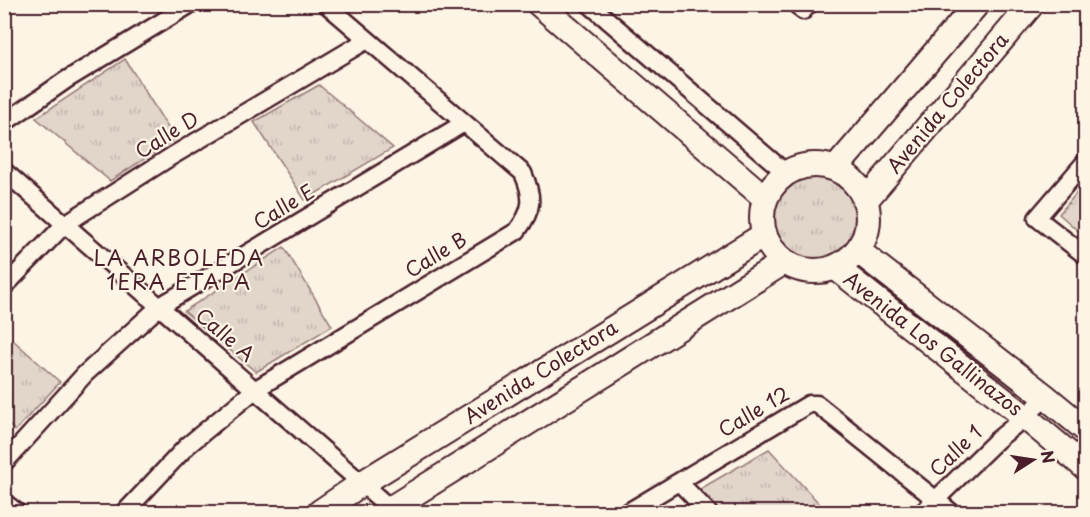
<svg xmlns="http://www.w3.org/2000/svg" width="1090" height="517" font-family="'Playpen Sans',sans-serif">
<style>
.park{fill:url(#park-tufts);stroke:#967a7a;stroke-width:1.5}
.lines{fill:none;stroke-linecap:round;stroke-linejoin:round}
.street-casing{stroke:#4a1f2b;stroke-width:21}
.secondary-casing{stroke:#4a1f2b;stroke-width:28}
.street{stroke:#fcf5e5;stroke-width:16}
.secondary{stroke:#fcf5e5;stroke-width:24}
.labels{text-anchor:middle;stroke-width:4.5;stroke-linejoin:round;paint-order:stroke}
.street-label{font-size:20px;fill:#4a1f2b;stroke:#fcf5e5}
.neighbourhood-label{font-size:21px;letter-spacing:1.5px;fill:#4a1f2b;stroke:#fcf5e5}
</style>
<defs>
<pattern id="park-tufts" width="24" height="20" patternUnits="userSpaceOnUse" patternTransform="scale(1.5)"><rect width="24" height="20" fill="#e2d5ca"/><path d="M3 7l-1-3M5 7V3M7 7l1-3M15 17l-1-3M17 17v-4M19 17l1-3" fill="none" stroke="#c3b6ae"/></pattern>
</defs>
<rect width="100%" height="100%" fill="#fcf5e5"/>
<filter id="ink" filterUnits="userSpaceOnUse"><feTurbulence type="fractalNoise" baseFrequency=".0167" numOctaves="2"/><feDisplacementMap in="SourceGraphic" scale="12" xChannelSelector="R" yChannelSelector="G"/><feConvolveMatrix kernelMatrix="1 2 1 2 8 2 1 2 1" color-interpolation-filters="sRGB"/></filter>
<g filter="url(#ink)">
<path class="park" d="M125 59 175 139 110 181 36 118Z
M319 85 393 148 305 200 254 122Z
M769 218a45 45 0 1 1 90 0a45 45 0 1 1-90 0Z
M1085 183V237L1059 214Z
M284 247 332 326 256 372 184 311Z
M5 333 60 382 15 431 5 421Z
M769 449 827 512H714L695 492Z"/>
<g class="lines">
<g class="street-casing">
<path id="street" d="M589 4 786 173
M796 4 803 11 809 4
M4 123 66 80 191 4
M1086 161 1037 218 1086 256
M4 171 391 509
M4 287 65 224 172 156 367 40
M4 463 85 374 160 306 464 123
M679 482 708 512
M4 502 17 512
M125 512 187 446 256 389 517 231C533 210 534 198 523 173L326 4
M628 512 809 404H817L951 512
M923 512 997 440 1025 417 1046 397"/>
</g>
<g class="secondary-casing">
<path id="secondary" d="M539 4 765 198
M762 218a53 53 0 1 1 106 0a53 53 0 1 1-106 0Z
M836 168 977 4
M865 201 1032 4
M857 250 1046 397 1086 430
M835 267 1025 417 1086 468
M320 512 361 484 764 235
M385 512 784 262"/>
</g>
<use href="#street" class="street"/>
<use href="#secondary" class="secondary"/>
</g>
</g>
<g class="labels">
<g class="street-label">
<text transform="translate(948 103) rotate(-50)" y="7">Avenida Colectora</text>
<text transform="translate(167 135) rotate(-32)" y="7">Calle D</text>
<text transform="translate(284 207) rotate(-31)" y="7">Calle E</text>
<text transform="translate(436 255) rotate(-31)" y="7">Calle B</text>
<text transform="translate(225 335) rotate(41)" y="7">Calle A</text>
<text transform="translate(933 344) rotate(38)" y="7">Avenida Los Gallinazos</text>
<text transform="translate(541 372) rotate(-32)" y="7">Avenida Colectora</text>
<text transform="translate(754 412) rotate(-31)" y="7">Calle 12</text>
<text transform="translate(956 451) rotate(-44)" y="7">Calle 1</text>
</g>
<g class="neighbourhood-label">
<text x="179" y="266">LA ARBOLEDA<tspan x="179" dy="24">1ERA ETAPA</tspan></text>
</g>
</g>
<rect width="1090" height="517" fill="none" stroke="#fcf5e5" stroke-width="24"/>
<rect x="12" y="12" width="1066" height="493" fill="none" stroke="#4a1f2b" stroke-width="2" filter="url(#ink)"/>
<g transform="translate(1033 460) rotate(78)" stroke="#fcf5e5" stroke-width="4.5" paint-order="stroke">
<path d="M0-4.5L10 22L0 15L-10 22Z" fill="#4a1f2b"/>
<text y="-9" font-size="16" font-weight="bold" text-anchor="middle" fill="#4a1f2b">N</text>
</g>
</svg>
